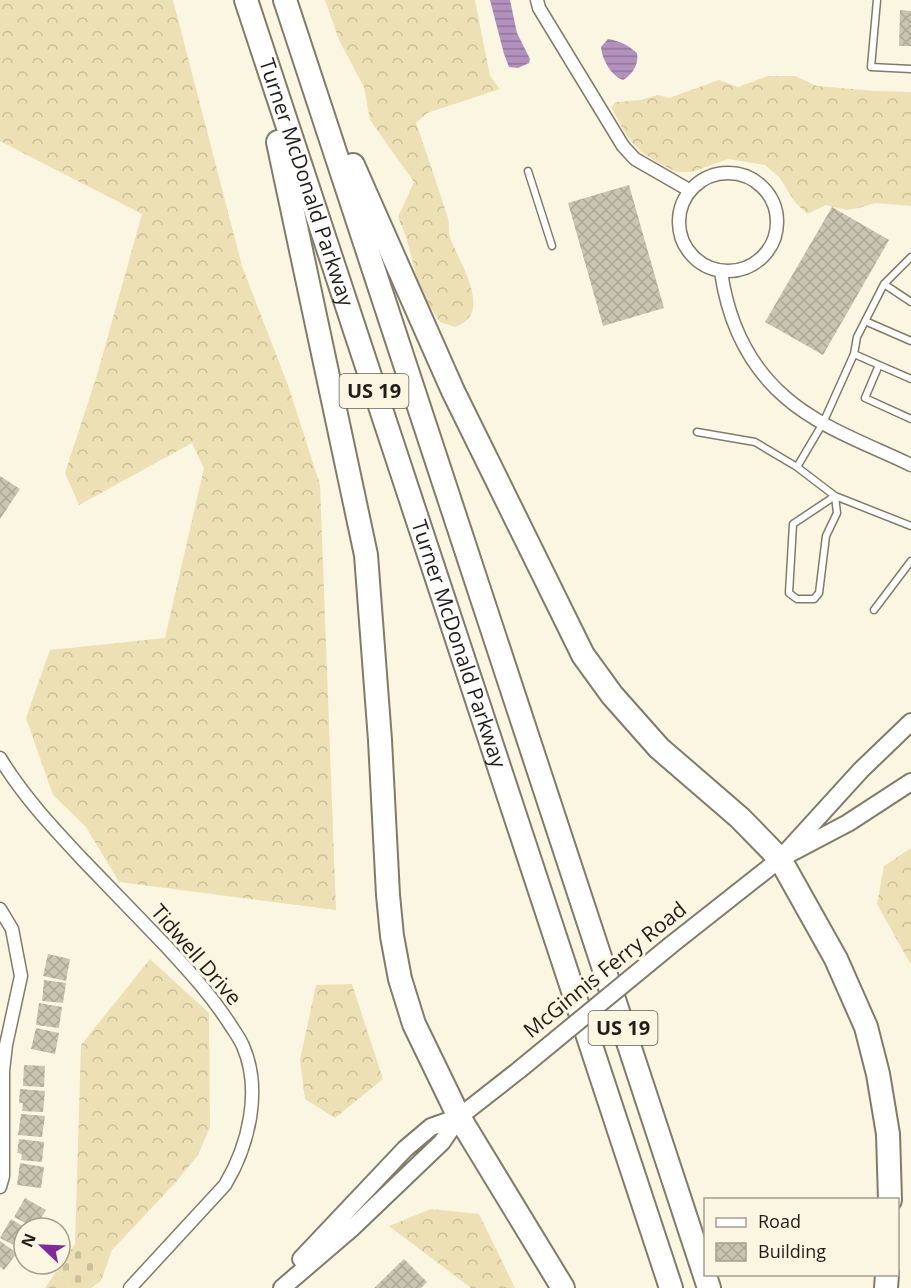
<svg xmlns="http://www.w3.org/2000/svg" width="911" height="1288" font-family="'Open Sans',sans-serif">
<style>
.forest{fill:url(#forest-crowns)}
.cemetery{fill:url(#cemetery-stones)}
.water{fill:url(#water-rules)}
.building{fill:url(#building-cross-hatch)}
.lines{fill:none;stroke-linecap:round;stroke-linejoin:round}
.lane-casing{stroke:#817c69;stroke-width:9}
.street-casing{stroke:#817c69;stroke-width:15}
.secondary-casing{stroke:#817c69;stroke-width:20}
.highway-casing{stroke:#817c69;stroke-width:26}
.lane{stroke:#fff;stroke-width:6}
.street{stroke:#fff;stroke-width:12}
.secondary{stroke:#fff;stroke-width:16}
.highway{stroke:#fff;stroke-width:22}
.secondary-bridge-casing{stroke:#817c69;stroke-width:20;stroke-linecap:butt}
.secondary-bridge{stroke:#fff;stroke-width:16}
.labels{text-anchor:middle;stroke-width:6;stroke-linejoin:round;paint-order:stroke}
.shield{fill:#fbf6e1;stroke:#625f54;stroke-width:1.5}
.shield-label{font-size:20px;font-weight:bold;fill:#201e17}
.street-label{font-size:21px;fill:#201e17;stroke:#fbf6e1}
</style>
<defs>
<pattern id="forest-crowns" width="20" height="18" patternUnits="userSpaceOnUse" patternTransform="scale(1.5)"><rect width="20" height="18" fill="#ece0b4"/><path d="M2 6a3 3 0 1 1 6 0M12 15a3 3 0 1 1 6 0" fill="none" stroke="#cac09a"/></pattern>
<pattern id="cemetery-stones" width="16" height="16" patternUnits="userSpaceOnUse" patternTransform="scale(1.5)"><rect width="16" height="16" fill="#ece0b4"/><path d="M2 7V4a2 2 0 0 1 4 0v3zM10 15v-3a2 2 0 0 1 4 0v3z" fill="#cac09a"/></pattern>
<pattern id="water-rules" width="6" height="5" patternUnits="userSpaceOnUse" patternTransform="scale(1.5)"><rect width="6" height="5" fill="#b291be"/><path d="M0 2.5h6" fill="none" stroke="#907699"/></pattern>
<pattern id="building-cross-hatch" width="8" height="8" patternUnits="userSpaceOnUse" patternTransform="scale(1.5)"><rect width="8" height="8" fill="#c9c3af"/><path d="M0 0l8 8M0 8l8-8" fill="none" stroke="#aca796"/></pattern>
</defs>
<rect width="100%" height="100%" fill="#fbf6e1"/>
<path class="forest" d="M0 0H173L242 266 289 388 320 485 336 910 119 882 86 827 53 795 26 718 50 650 165 638 204 468 192 443 79 505 65 473 97 375 142 214 0 141Z
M325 0H475L490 76 500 89 427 113 416 123C427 154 437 185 447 215 450 223 448 231 450 238 458 258 476 286 473 308 472 318 463 324 455 327L440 322 421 293 406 237 398 217 414 182 370 120 364 87 339 40Z
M768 76H795L817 86 875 91 911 92V206L875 203 859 208 846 210 826 205 807 214 795 202 779 177 765 165 728 159 692 172H676L657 162 640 151 627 136 611 107 616 102 640 100 658 95 669 98 719 80 738 87Z
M911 848V965L877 904 884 866Z
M150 959 209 1013 210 1127 198 1155 176 1182 112 1250 101 1281 91 1288H86L99 1278 59 1271 70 1288H45L75 1244 81 1045Z
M352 984 383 1079 335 1118 305 1099 300 1060 316 985Z
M431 1209 479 1214 515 1288H471L389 1226Z"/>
<path class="cemetery" d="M78 1250 102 1263 99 1278 86 1288H70L59 1271Z"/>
<path class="water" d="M490 0H510L517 33 530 59 529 63 518 68 509 67 504 54Z
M608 39C620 41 628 45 637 53 639 64 633 74 623 80 611 76 602 59 601 47Z"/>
<path class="building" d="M900 10 911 11V46H899Z
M629 185 664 308 603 326 568 203Z
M832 207 889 240 823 355 765 322Z
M0 476 20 489 0 519Z
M48 954 70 959 66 981 43 976Z
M44 980 66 983 63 1003 42 1001Z
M39 1003 62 1007 59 1028 36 1025Z
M36 1028 59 1033 55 1054 31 1049Z
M24 1065 45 1066 44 1087 23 1086Z
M20 1089 45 1091 43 1112 22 1111 23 1103H19Z
M21 1114 45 1116 42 1137 18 1135Z
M19 1139 44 1142 42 1162 21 1160 22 1154 17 1153Z
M20 1163 44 1167 41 1188 17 1185Z
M25 1198 46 1210 35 1228 14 1217Z
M11 1219 24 1227V1244L21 1249 0 1238Z
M0 1241 17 1253 4 1270 0 1267Z
M404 1259 427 1282 421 1288H374Z"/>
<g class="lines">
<g class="lane-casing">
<path id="lane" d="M877 0 871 67 911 69
M528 171 552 246
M911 257 884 284 857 337 854 354 823 423 797 467 835 496 911 526
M884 284 911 302
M865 321 911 341
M854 354 879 365 865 398 911 419
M879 365 911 379
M697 432 755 442 797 467
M835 496 837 513 826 536 819 593 814 599H797L789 593 793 524Z
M874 610 911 561"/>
</g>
<g class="street-casing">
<path id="street" d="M537 0 539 8 623 146 635 159 689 190
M679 222a49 49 0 1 1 98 0a49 49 0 1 1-98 0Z
M721 272C728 320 747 364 785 397 820 428 870 445 911 465
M0 758C23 796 53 828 83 860 110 888 138 917 165 945 189 971 212 996 231 1026 235 1032 240 1039 243 1046 262 1090 249 1145 225 1185L130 1288
M0 909 12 929 21 976 6 1045 3 1071V1176L0 1187"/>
</g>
<g class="secondary-casing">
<path id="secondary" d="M791 853 848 823 911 782
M671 945 780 859 861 770 911 722
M301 1259 405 1149 431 1127 459 1117
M282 1288 351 1229 442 1142 459 1117 519 1070"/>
</g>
<g class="highway-casing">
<g id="highway">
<path id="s1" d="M246 0 671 1288"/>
<path d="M285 0 709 1288"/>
<path d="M278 142 366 555 380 740 388 895 392 936 400 979 414 1024 459 1117 563 1288"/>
<path d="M353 165 453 391 583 655 612 695 659 748 740 818 780 859 836 959 866 1027 878 1074 888 1134 890 1200"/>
<path d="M886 1288 887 1274"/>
</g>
</g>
<use href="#lane" class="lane"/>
<use href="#street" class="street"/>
<use href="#secondary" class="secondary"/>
<use href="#highway" class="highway"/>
<g class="secondary-bridge-casing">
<path id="secondary-bridge" d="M519 1070 671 945"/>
</g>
<use href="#secondary-bridge" class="secondary-bridge"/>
</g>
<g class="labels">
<g class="shield">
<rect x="339.5" y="374" width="69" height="34" rx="4.5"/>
<rect x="588.5" y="1011" width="69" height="34" rx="4.5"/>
</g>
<g class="shield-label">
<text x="374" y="398">US 19</text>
<text x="623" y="1035">US 19</text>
</g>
<g class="street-label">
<text dy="7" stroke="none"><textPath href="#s1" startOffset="192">Turner McDonald Parkway</textPath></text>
<text dy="7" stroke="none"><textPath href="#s1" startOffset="678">Turner McDonald Parkway</textPath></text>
<text transform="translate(196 955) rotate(49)" y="7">Tidwell Drive</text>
<text transform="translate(605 970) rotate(-39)" y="7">McGinnis Ferry Road</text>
</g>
</g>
<rect x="704" y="1198" width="195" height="78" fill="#fbf6e1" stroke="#a3a090" stroke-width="1.5"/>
<rect x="716" y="1218" width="30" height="9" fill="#ffffff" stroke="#a3a090" stroke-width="1.5"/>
<text x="758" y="1228" font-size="18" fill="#201e17">Road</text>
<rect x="716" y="1243" width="30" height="18" fill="url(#building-cross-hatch)" stroke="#a3a090" stroke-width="1.5"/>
<text x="758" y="1258" font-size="18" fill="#201e17">Building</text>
<g transform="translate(42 1246) rotate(293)"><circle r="28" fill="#fbf6e1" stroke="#a3a090" stroke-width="1.5"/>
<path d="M0-4.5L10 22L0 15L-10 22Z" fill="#7f2a99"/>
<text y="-9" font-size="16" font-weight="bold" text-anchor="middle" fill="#201e17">N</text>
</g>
</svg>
